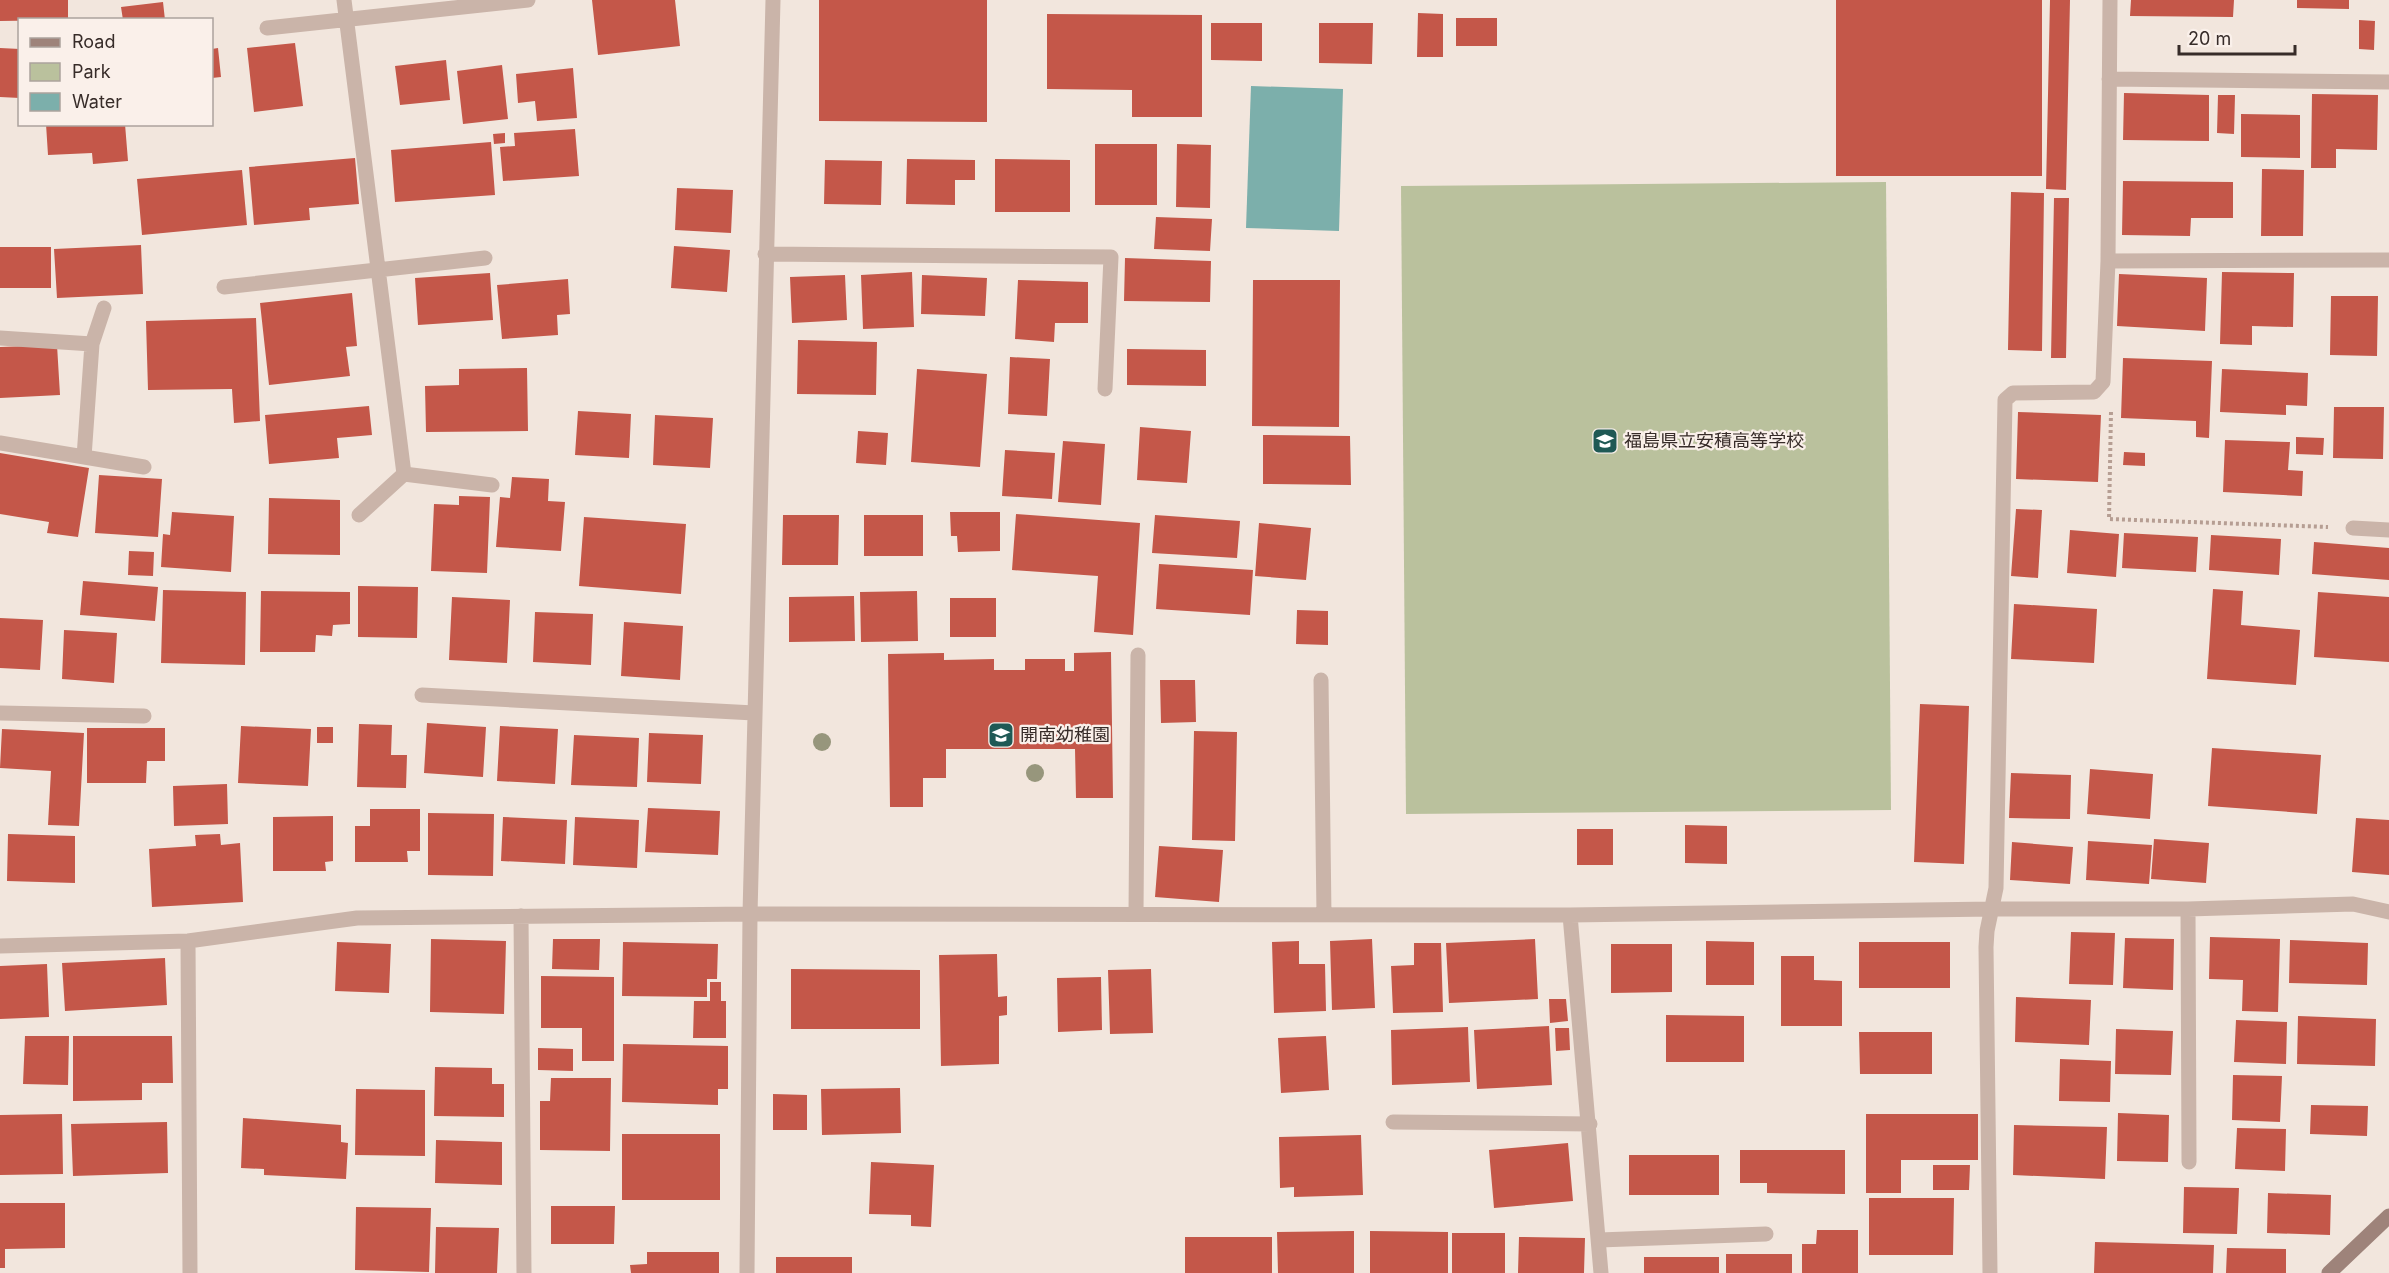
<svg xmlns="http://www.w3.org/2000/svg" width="2389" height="1273" font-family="Inter,'Noto Sans JP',sans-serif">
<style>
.green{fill:#bac19d}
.water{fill:#7cafab}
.building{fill:#c45749}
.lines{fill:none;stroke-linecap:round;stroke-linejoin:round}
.path{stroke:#b69e93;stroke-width:4;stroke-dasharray:3 3;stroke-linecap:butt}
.street{stroke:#cab4a9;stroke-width:15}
.secondary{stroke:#9e837a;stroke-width:15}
.tree{fill:#97967c}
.labels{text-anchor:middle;stroke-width:4.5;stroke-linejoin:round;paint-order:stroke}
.poi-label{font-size:18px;fill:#372c29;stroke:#faf0ea;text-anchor:start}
</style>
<rect width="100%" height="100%" fill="#f2e6dd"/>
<path class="green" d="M1886 182 1891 810 1406 814 1401 186Z"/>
<path class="water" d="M1251 86 1343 89 1339 231 1246 228Z"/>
<path class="building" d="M0 0H68V20L0 21Z
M592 0H675L680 46 598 55Z
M819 0H987V122L819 121Z
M1836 0H2042V176H1836Z
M2050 0H2070L2066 190 2046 189Z
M2131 0H2234L2233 17 2130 16Z
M2297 0H2349V9L2297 8Z
M163 2 165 20H123L121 7Z
M1418 13 1443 14V57H1417Z
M1047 14 1202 15V117H1132V90L1047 89Z
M1456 18H1497V46H1456Z
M2359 20 2375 21 2374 50 2359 49Z
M1211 23H1262V61L1211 60Z
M1319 23H1373L1372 64 1319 63Z
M295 43 303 106 254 112 247 48Z
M0 48 20 49V98L0 97Z
M218 48 221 77 212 78V49Z
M446 60 450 100 400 105 395 66Z
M502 65 508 119 463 124 457 71Z
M573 68 577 118 537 121 535 101 518 103 516 74Z
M2124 93 2209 95V141L2123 140Z
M2312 94 2378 95 2377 150 2336 149V168H2311Z
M2218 95H2235L2234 134 2217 133Z
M2241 114 2300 115V158L2241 157Z
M46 124H125L128 161 93 164 92 153 48 155Z
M575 129 579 176 503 181 500 147 515 146 514 133Z
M505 133V143L494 144 493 134Z
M491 142 495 195 395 202 391 150Z
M1095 144H1157V205H1095Z
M1177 144 1211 145 1210 208 1176 207Z
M355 158 359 204 309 208 310 220 254 225 249 167Z
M907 159 975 160V180H955V205L906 204Z
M995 159 1070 160V212H995Z
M825 160 882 161 881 205 824 204Z
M2262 169 2304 170 2303 236H2261Z
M242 170 247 225 142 235 137 179Z
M2123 181 2233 182V218H2191L2190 236 2122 235Z
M677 188 733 190 731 233 675 230Z
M2011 192 2044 193 2042 351 2008 350Z
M2054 198H2069L2066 358H2051Z
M1156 217 1212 219 1210 251 1154 249Z
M141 245 143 294 57 298 54 249Z
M674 246 730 250 727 292 671 288Z
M0 247H51V288H0Z
M1125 258 1211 261 1210 302 1124 301Z
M912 272 914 327 863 329 861 275Z
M2222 272 2294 273 2293 327 2252 326V345L2220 344Z
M490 273 493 320 418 325 415 278Z
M2119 274 2207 278 2205 331 2117 326Z
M845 275 847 320 792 323 790 277Z
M922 275 987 278 985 316 921 314Z
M568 279 570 314 557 315 558 335 502 339 497 285Z
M1018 280 1088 282V323H1055L1054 342 1015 339Z
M1253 280H1340L1339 427 1252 426Z
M352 293 357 346 346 347 350 376 269 385 260 303Z
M2331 296H2378L2377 356 2330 355Z
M256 318 260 421 234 423 232 389 148 390 146 321Z
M798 340 877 342 876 395 797 394Z
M57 345 60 395 0 398V347Z
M1127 349 1206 350V386L1127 385Z
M1010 357 1050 359 1047 416 1008 414Z
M2123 358 2212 361 2209 438 2196 437V421L2121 418Z
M527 368 528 431 426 432 425 386 459 385V369Z
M917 369 987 374 980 467 911 462Z
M2222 369 2308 373 2307 406 2286 405V415L2220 412Z
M369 406 372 435 337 438 339 458 269 464 265 415Z
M2334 407H2384L2383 459 2333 458Z
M578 411 631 414 629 458 575 455Z
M2018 412 2101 415 2098 482 2016 479Z
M655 415 713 418 710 468 653 465Z
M1140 427 1191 431 1187 483 1137 480Z
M858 431 888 433 886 465 856 463Z
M1263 435 1350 436 1351 485 1263 484Z
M2296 437 2324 438 2323 455 2296 454Z
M2225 440 2290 442 2288 470 2303 471 2302 496 2223 492Z
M1063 441 1105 444 1101 505 1058 502Z
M1005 450 1055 453 1052 499 1002 496Z
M2124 452 2145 453V466L2123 465Z
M0 453 89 468 78 537 47 533 49 522 0 514Z
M99 475 162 479 158 537 95 533Z
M512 477 549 479 548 501 565 502 561 551 496 547 500 497 510 498Z
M459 496 490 497 487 573 431 571 434 504 459 505Z
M269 498 340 500V555L268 554Z
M2016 509 2042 510 2038 578 2011 576Z
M172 512 234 516 231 572 161 567 163 534 170 535Z
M950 512H1000V551L958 552 957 536H951Z
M1016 514 1140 523 1133 635 1094 632 1098 576 1012 570Z
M783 515H839L838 565H782Z
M864 515H923V556H864Z
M1155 515 1240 521 1237 558 1152 553Z
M584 517 686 524 681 594 579 586Z
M1259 523 1311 528 1306 580 1255 576Z
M2070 530 2119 534 2116 577 2067 573Z
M2124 533 2198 537 2196 572 2122 568Z
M2211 535 2281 539 2279 575 2209 570Z
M2314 542 2389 548V580L2312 574Z
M129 551 154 552 153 576 128 575Z
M1159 564 1253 570 1250 615 1156 609Z
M83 581 158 587 155 621 80 615Z
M358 586 418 587 417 638 358 637Z
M2213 589 2243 591 2241 625 2300 630 2296 685 2207 679Z
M163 590 246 592 245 665 161 663Z
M261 591 350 592V624L333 625 332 636 316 635 315 652H260Z
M917 591 918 641 861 642 860 592Z
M2318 592 2389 597V662L2314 657Z
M854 596 855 641 789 642V597Z
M452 597 510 600 507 663 449 660Z
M950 598H996V637H950Z
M2014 604 2097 609 2094 663 2011 659Z
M1297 610 1328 611V645L1296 644Z
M535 612 593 614 591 665 533 662Z
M0 618 43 620 40 670 0 668Z
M624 622 683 626 680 680 621 676Z
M64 630 117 633 114 683 62 679Z
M1111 652 1113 798H1076L1075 749H946V778H923V807H890L888 654 944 653V660L994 659V670H1025V659H1065V671H1074V653Z
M1160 680H1195L1196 722 1161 723Z
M1920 704 1969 706 1964 864 1914 862Z
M427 723 486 727 483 777 424 773Z
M359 724 392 725 391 755H407L406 788 357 787Z
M241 726 311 729 308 786 238 783Z
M500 726 558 729 555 784 497 781Z
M317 727H333V743H317Z
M87 728H165V761H147L146 783H87Z
M2 729 84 733 79 826 48 825 51 771 0 768Z
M1194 731 1237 732 1235 841 1192 840Z
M649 733 703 735 701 784 647 782Z
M574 735 639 738 637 787 571 785Z
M2212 748 2321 755 2317 814 2208 806Z
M2090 769 2153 774 2150 819 2087 814Z
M2011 773 2071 775 2070 819 2009 818Z
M227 784 228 824 174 826 173 786Z
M648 808 720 811 718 855 645 852Z
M370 809H420V851H407L408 862H355V826H370Z
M428 813 494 814 493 876 428 875Z
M333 816V861L325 862 326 871H273V817Z
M503 817 567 820 565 864 501 861Z
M575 817 639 820 637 868 573 865Z
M2356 818 2389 820V875L2352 872Z
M1685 825 1727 826V864L1685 863Z
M1577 829H1613V865H1577Z
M8 834 75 836V883L7 881Z
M220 834 221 845 240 843 243 902 152 907 149 849 196 846 195 835Z
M2154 839 2209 843 2206 883 2151 879Z
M2088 841 2152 845 2149 884 2086 880Z
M2012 842 2073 847 2070 884 2010 880Z
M1159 846 1223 850 1219 902 1155 897Z
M2071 932 2115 933 2113 985 2069 984Z
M2210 937 2280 939 2278 1012 2242 1011 2243 980 2209 979Z
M2125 938 2174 939 2173 990 2123 988Z
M431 939 506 941 504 1014 430 1012Z
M553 939H600L599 970 552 969Z
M1372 939 1375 1008 1332 1010 1330 941Z
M1535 939 1538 999 1449 1003 1446 943Z
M2290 940 2368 943 2367 985 2289 983Z
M1299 941V964H1325L1326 1011 1274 1013 1272 942Z
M1706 941 1754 942V985H1706Z
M337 942 391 944 389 993 335 991Z
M623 942 718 944 717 979H707V997L622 996Z
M1859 942H1950V988H1859Z
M1414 943H1441L1443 1012 1393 1013 1391 966 1414 965Z
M1611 944H1672V992L1611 993Z
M997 954 998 997 1007 996V1015L999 1016V1064L941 1066 939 955Z
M1781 956H1814V980L1842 981V1026H1781Z
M165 958 167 1005 65 1011 62 963Z
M47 964 49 1017 0 1019V966Z
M791 969 920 970V1029H791Z
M1151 969 1153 1033 1110 1034 1108 970Z
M541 976 614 977V1061H582V1028H541Z
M1101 977 1102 1030 1058 1032 1057 978Z
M710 982H721V1001H726V1038H693L694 1001H710Z
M2016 997 2091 1000 2089 1045 2015 1042Z
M1549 999H1566L1568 1021 1550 1023Z
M1666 1015 1744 1016V1062H1666Z
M2298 1016 2376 1019 2375 1066 2297 1064Z
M2236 1020 2287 1022 2286 1064 2234 1062Z
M1549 1026 1552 1085 1477 1089 1474 1030Z
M1468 1027 1470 1082 1392 1085 1391 1030Z
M1555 1028H1569L1570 1050 1556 1051Z
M2116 1029 2173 1031 2171 1075 2115 1074Z
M1859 1032H1932V1074H1860Z
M25 1036H69L68 1085 23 1084Z
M73 1036H172L173 1083H142V1100L73 1101Z
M1326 1036 1329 1090 1281 1093 1278 1038Z
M623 1044 728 1046V1089H718V1105L622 1102Z
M538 1048 573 1049V1071L538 1070Z
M2060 1059 2111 1061 2110 1102 2059 1101Z
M435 1067 492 1068V1084H504V1117L434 1116Z
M2233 1075 2282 1076 2280 1122 2232 1120Z
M551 1078H611L610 1151 540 1150V1101H550Z
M900 1088 901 1133 822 1135 821 1089Z
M356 1089 425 1090V1156L355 1155Z
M773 1094 807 1095V1130H773Z
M2311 1105 2368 1106 2367 1136 2310 1134Z
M2118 1113 2169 1115 2168 1162 2117 1161Z
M62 1114 63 1174 0 1175V1115Z
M1866 1114H1978V1160H1901V1193H1866Z
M243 1118 341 1125V1142L348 1143 346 1179 264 1175V1169L241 1168Z
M167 1122 168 1173 73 1176 71 1124Z
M2014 1125 2107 1127 2105 1179 2013 1175Z
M2237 1128 2286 1129 2285 1171 2235 1169Z
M622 1134H720V1200H622Z
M1361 1135 1363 1195 1294 1197V1187L1280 1188 1279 1137Z
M436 1140 502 1142V1185L435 1183Z
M1568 1143 1573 1201 1494 1208 1489 1150Z
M1740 1150H1845V1194L1767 1193V1183H1740Z
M1629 1155H1719V1195H1629Z
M871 1162 934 1165 931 1227 911 1226V1215L869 1214Z
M1933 1165H1970L1969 1190H1933Z
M2184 1187 2239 1188 2237 1234 2183 1233Z
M2268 1193 2331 1195 2330 1235 2267 1233Z
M1869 1198H1954L1953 1255H1869Z
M0 1203H65V1248L5 1249V1268H0Z
M551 1206H615L614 1244H551Z
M356 1207 431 1208 429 1272 355 1270Z
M436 1227 499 1228 497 1273H435Z
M1817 1230H1858V1273H1802V1244H1816Z
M1354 1231V1273H1278L1277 1232Z
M1370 1231 1448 1232V1273H1370Z
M1452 1233H1505V1273H1452Z
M1185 1237H1272V1273H1185Z
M1519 1237 1585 1238 1584 1273H1518Z
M2095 1242 2214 1245 2213 1273H2094Z
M2227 1248 2286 1249V1273H2226Z
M647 1252H719V1273H631L630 1265 647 1264Z
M1726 1254H1792V1273H1726Z
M776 1257H852V1273H776Z
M1644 1257H1719V1273H1644Z"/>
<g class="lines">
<path class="path" d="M2111 412 2109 519 2328 527"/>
<path class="street" d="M344 0 404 474 492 485
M267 28 528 0
M2109 79 2389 82
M765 254 1111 257 1105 389
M2108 261 2389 260
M224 287 485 258
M0 338 92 344
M0 443 144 467
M84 457 92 344 104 308
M359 515 404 474
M2353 528 2389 530
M1321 680 1324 915
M422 695 754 713
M0 713 144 716
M2188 909 2189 1162
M1136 914 1138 655
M1570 915 1601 1273
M521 916 524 1273
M188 941 190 1273
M0 946 188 941 357 918 750 914 1570 915 1993 909H2188L2353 904 2389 912
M1393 1122 1590 1124
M1599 1240 1766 1234
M747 1273 750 914 773 0
M1990 1273 1986 947 1987 931 1996 888 2005 400 2013 393 2094 392 2103 382 2108 261 2110 0"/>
<path class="secondary" d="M2329 1273 2389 1216"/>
</g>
<g class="tree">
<circle cx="822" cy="742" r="9"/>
<circle cx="1035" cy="773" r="9"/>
</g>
<defs>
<g id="school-square" transform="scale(1.35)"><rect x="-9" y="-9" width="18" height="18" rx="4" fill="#1f5955" stroke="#faf0ea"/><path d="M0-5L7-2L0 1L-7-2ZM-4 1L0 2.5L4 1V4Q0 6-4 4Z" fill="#fff"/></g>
</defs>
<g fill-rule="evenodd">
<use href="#school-square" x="1605" y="441"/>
<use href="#school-square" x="1001" y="735"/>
</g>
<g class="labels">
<g class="poi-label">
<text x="1624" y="447">福島県立安積高等学校</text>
<text x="1020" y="741">開南幼稚園</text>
</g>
</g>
<rect x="18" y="18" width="195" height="108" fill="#faf0ea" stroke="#aca29d" stroke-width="1.5"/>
<rect x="30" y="38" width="30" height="9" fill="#9e837a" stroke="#aca29d" stroke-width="1.5"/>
<text x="72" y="48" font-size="18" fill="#372c29">Road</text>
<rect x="30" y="63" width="30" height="18" fill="#bac19d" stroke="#aca29d" stroke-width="1.5"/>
<text x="72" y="78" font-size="18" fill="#372c29">Park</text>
<rect x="30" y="93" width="30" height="18" fill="#7cafab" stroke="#aca29d" stroke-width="1.5"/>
<text x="72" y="108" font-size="18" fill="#372c29">Water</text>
<path d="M2179 45v9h116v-9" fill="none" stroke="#372c29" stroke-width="3"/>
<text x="2188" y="45" font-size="18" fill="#372c29" stroke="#faf0ea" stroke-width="4.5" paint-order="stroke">20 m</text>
</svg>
